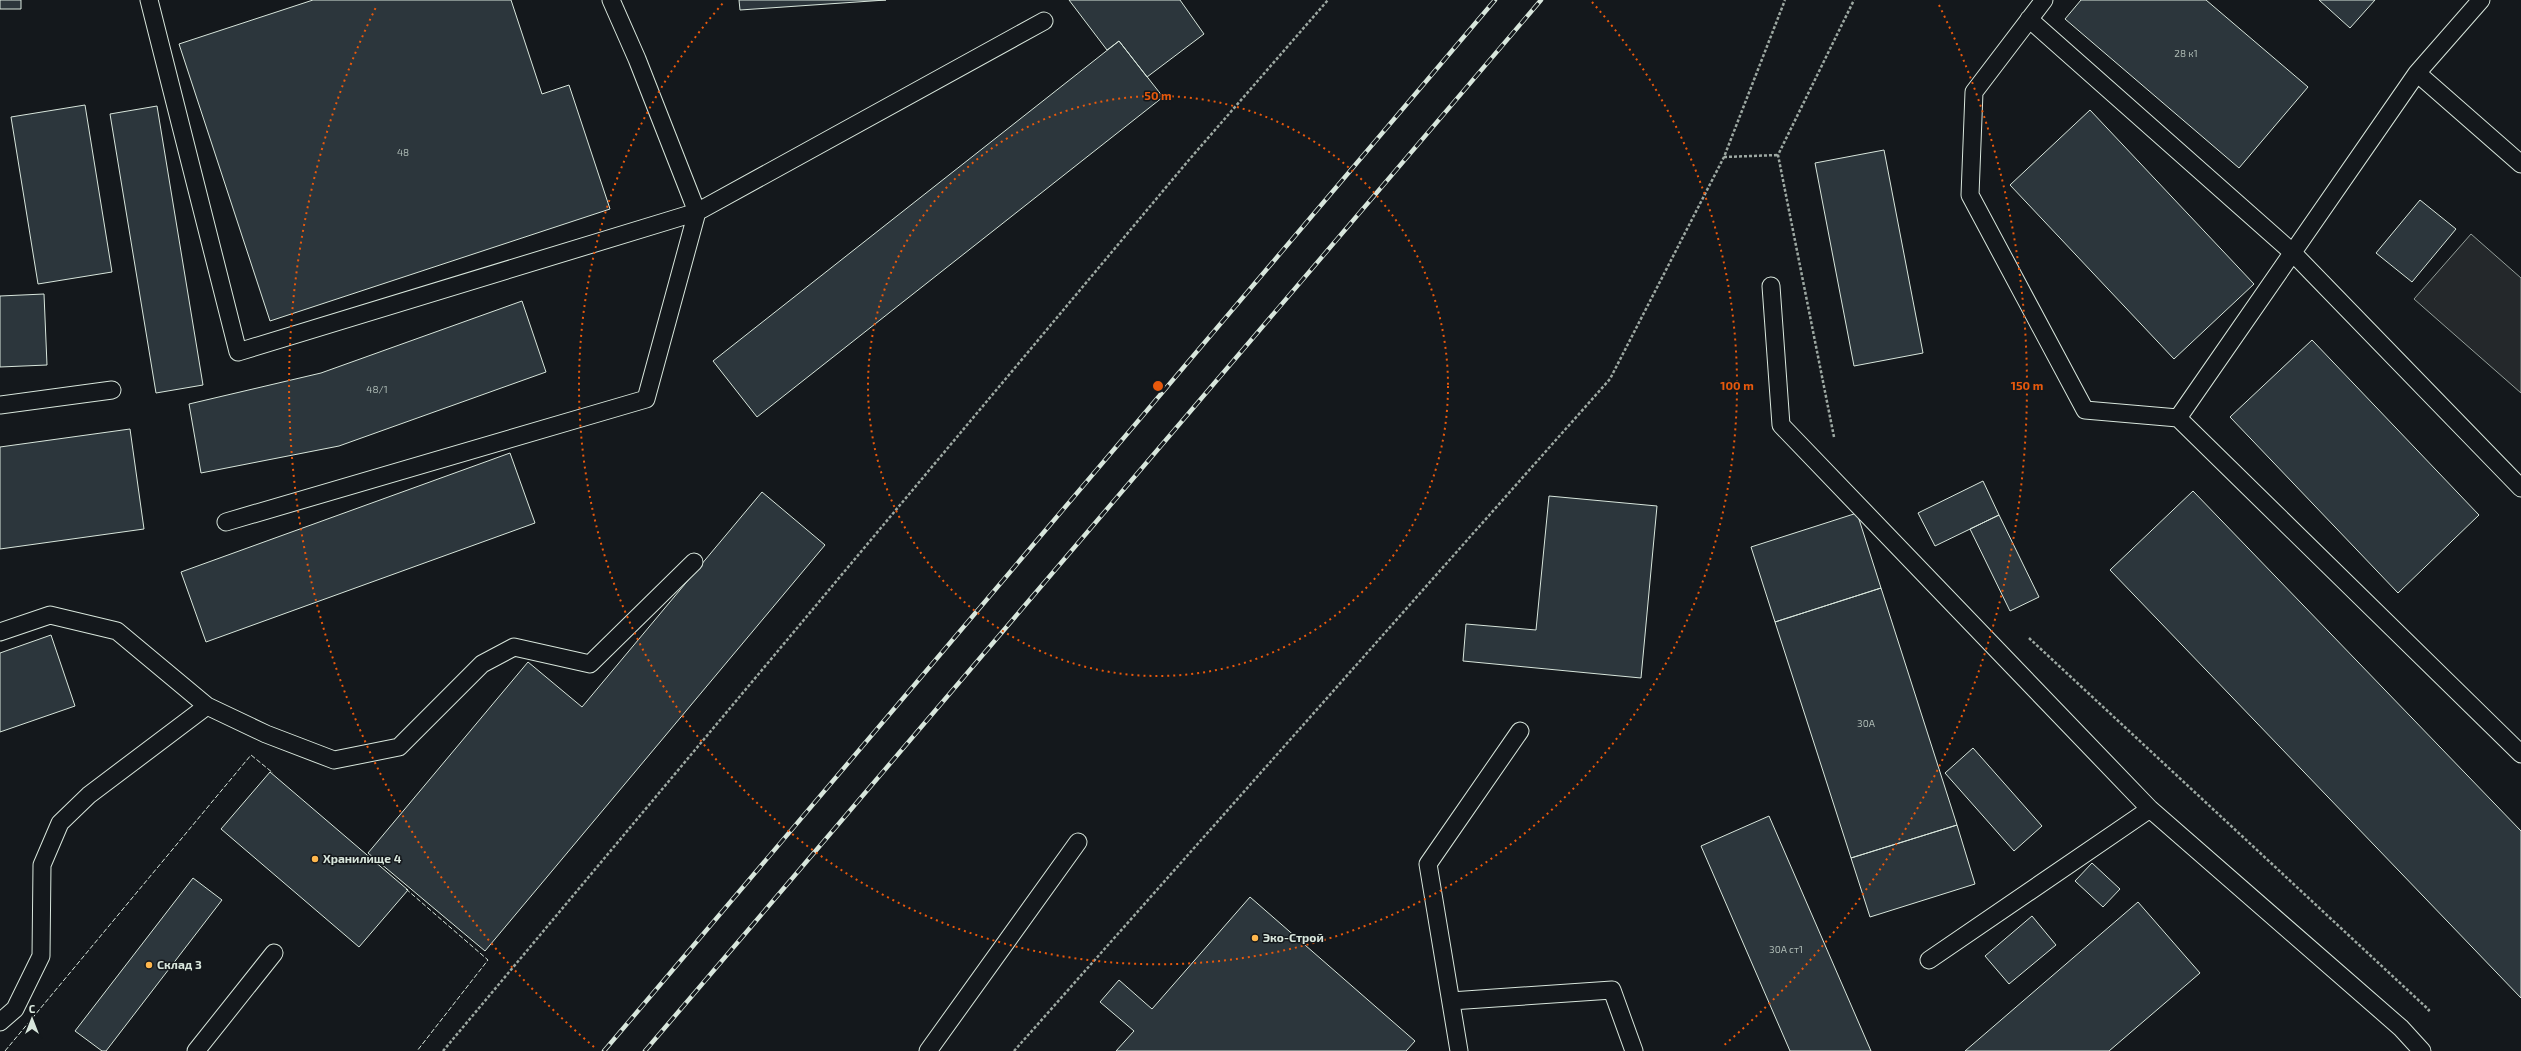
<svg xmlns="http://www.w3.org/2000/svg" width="2521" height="1051" font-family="'Exo 2',sans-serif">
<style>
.parking{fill:#24282b;stroke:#939e99}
.building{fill:#2c363c;stroke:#d8e6dc}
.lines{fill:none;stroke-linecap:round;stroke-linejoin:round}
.service-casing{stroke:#d8e6dc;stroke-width:19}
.path{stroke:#9da8a2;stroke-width:2.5;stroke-dasharray:3 2;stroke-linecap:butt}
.service{stroke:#14181c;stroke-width:17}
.rail-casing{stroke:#d8e6dc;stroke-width:4.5}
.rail{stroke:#14181c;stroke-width:3;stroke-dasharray:9;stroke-linecap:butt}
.fence{stroke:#d8e6dc;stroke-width:1;stroke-dasharray:5 2;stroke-linecap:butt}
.ring{fill:none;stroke:#e8590c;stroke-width:2;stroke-dasharray:2 4}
.poi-dot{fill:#ffb74d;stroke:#14181c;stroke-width:1.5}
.labels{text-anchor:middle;stroke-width:3;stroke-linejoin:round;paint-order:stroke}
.number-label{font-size:10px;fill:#adbab4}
.poi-label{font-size:12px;font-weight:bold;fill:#d8e6dc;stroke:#14181c;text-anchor:start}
.centre{fill:#e8590c;stroke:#14181c;stroke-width:2}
.ring-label{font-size:12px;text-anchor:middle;font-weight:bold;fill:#e8590c;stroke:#14181c;stroke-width:3;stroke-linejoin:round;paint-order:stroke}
</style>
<rect width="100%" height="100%" fill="#14181c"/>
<path class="parking" d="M2471 234 2521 278V393L2414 299Z"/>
<path class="building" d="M0 0H21V9H0Z
M313 0H511L542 94 569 85 610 209 270 321 179 44Z
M739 0H886L740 10Z
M1069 0H1180L1204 34 1147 77 1119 41 1107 50Z
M2081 0H2206L2308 87 2239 168 2065 19Z
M2319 0H2375L2350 28Z
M1119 41 1163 97 757 417 713 361Z
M85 105 112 272 38 284 11 117Z
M157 106 203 385 156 393 110 114Z
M2090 110 2254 284 2174 359 2010 185Z
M1884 150 1923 353 1854 366 1815 163Z
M2420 200 2456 229 2412 282 2376 253Z
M44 294 47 365 0 367V296Z
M522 301 546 372 339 446 201 473 189 404 321 373Z
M2312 340 2479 515 2398 593 2230 417Z
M130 429 144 529 0 549V447Z
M510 453 535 523 206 642 181 572Z
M1983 481 1999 515 1935 546 1918 513Z
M2193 491 2521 831V998L2110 570Z
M762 492 825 545 485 951 368 853 528 662 582 707Z
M1549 496 1657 506 1641 678 1463 661 1466 624 1536 630Z
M1857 513 1881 588 1775 622 1751 547Z
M1999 515 2039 597 2010 611 1970 529Z
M1881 588 1957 825 1851 858 1775 622Z
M51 635 75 706 0 732V653Z
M1973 748 2042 826 2014 851 1945 773Z
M270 772 408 890 359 947 221 829Z
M1769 816 1871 1051H1790L1701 846Z
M1957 825 1975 884 1870 917 1851 858Z
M2092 863 2120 889 2103 907 2075 881Z
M193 878 222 900 106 1051H102L75 1031Z
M1250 897 1415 1041 1406 1051H1116L1134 1031 1100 1002 1119 980 1152 1009Z
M2138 902 2200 973 2109 1051H1965Z
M2032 916 2056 945 2009 984 1985 956Z"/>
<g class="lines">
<g class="service-casing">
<path id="service" d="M149 0 238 352 697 212 1044 21
M2044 0 1974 92 1970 195 2085 410 2178 418 2417 73 2481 0
M2029 19 2292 252 2521 488
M2417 73 2521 164
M1771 286 1781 425 2150 809 2401 1028 2422 1051
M0 405 112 390
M2178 418 2521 754
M226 522 646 399 697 212 637 59 611 0
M0 632 50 615 117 631 207 706
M1929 960 2150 809
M1451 1001 1612 990 1634 1051
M0 1022 15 1009 41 956 42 865 60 823 89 795 207 706 266 734 334 760 399 747 482 664 514 647 590 664 694 562
M196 1051 274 953
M928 1051 1078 842
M1459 1051 1428 864 1520 731"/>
</g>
<path class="path" d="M1724 157 1778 155
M1834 437 1778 155 1854 0
M2029 638 2429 1010 2427 1012
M443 1051 1188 161 1328 0
M1014 1051 1610 379 1724 157 1785 0"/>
<use href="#service" class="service"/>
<g class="rail-casing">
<path id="rail" d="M604 1051 1495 0
M645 1051 1541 0"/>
</g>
<use href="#rail" class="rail"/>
<path class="fence" d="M406 889 488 960 417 1051
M5 1051 251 755 273 773"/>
</g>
<g class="ring">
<circle cx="1158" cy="386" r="290"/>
<path d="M1592 2A579 579 0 1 1 724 2"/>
<path d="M594 1047A869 869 0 0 1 377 5M1939 5A869 869 0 0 1 1722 1047"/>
</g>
<g class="poi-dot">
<circle cx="315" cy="859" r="4"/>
<circle cx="1255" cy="938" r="4"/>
<circle cx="149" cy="965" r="4"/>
</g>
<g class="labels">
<g class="number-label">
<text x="2186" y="57">28 к1</text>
<text x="403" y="156">48</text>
<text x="377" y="393">48/1</text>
<text x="1866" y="727">30А</text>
<text x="1786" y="953">30А ст1</text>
</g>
<g class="poi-label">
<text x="323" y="863">Хранилище 4</text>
<text x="1263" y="942">Эко-Строй</text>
<text x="157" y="969">Склад 3</text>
</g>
</g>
<circle cx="1158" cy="386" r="6" class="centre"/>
<g class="ring-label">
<text x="1158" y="100">50 m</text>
<text x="1737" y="390">100 m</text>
<text x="2027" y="390">150 m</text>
</g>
<g transform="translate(32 1019)" stroke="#14181c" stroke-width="3" paint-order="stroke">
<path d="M0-3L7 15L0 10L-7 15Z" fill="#d8e6dc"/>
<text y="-6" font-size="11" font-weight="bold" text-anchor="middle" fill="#d8e6dc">С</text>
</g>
</svg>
